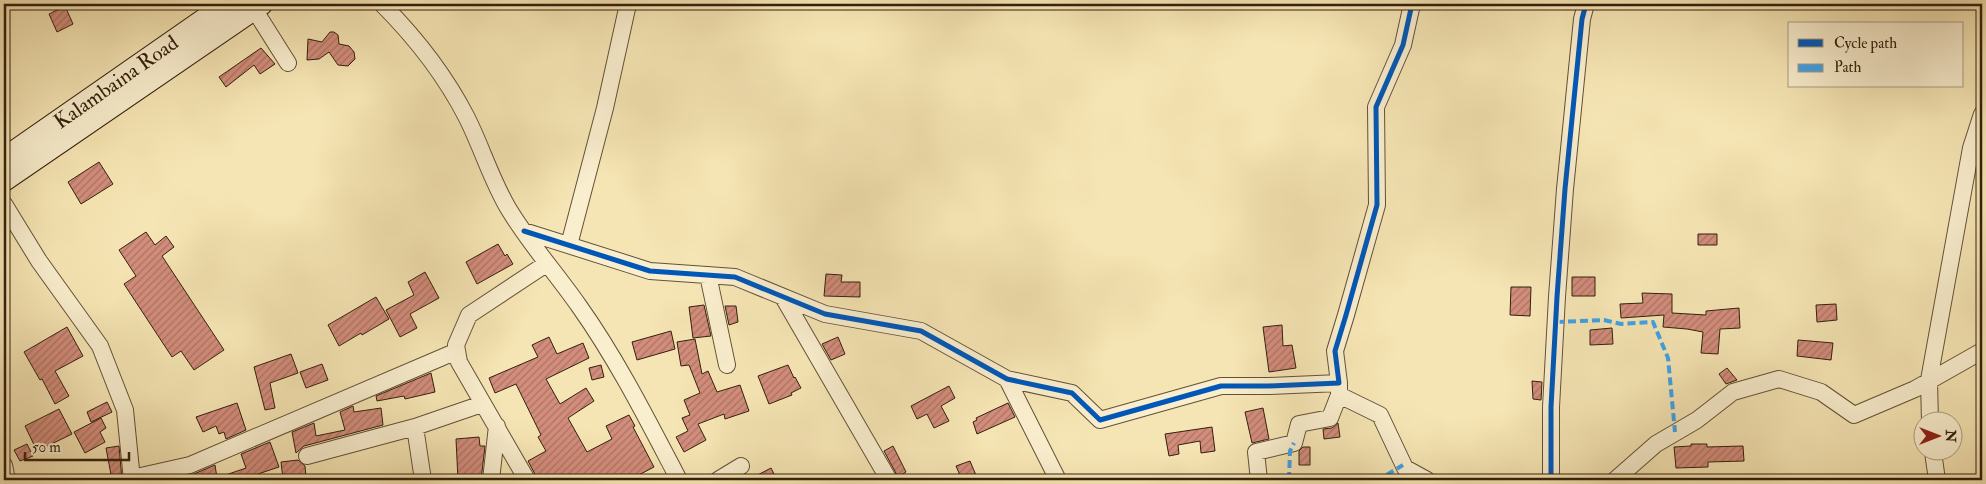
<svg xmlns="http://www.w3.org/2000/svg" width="1986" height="484" font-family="'IM FELL Double Pica',serif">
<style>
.building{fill:url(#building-hatch);stroke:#32200c}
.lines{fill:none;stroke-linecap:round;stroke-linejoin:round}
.minor-casing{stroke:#635136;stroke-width:18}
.secondary-casing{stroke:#32200c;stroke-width:24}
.minor{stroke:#f9eece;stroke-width:16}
.secondary{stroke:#f9eece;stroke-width:22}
.quiet{stroke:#3ea2e9;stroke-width:4;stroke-dasharray:8 4;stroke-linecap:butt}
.cycleway-casing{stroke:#f9eece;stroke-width:8}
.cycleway{stroke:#0057b8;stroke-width:5}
.labels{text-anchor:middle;stroke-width:4;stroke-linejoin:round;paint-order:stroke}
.street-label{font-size:21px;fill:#32200c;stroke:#f9eece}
</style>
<defs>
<pattern id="building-hatch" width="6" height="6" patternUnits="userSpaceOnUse" patternTransform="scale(1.25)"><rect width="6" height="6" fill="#d38d7c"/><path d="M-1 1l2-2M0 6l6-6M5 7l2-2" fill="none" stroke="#ac7364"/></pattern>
</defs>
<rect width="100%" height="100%" fill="#f6e5b4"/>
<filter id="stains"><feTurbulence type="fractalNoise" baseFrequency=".004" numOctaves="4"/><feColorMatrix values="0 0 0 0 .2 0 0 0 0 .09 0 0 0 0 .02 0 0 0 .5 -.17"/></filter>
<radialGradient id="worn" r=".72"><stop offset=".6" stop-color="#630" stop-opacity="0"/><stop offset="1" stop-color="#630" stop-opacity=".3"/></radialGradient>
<path class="building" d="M65 6 73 24 57 32 49 14Z
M330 32H334L338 35 339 44 349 46 354 52 355 59 348 66 338 65 329 52 319 59 307 60 308 39 322 42Z
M261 48 275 64 260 74 254 65 226 87 219 77Z
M99 162 113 184 81 204 68 182Z
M146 232 155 245 166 236 174 247 162 256 224 350 194 370 181 351 172 357 124 284 136 276 119 250Z
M1698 234H1717V245H1698Z
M498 244 505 256 507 254 513 264 477 284 466 262Z
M425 272 439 298 410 314 417 328 400 337 386 310 414 295 408 282Z
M826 274 842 275 841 282H860V297L824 296Z
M1572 277H1595V296H1572Z
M1511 287H1531L1530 316 1510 315Z
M1642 293 1672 294V313L1706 315V311L1739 308 1740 328 1720 329 1718 354 1701 353 1703 332 1687 329 1663 327 1664 315 1621 318 1620 304 1643 303Z
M376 297 389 319 362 335 361 333 339 346 328 325Z
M1836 304 1837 320 1817 322 1816 305Z
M704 305 711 336 693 338 689 307Z
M725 306H736L738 322 729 325Z
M1282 325 1283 346 1292 345 1296 368 1269 372 1263 327Z
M67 327 83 356 55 371 69 396 55 404 42 379 40 380 24 352Z
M1612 328 1613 344 1590 345V330Z
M671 331 675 349 637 360 632 342Z
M549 337 557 354 583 343 589 358 546 379 560 404 586 388 594 401 568 418 587 452 612 439 606 426 629 415 635 426 633 427 654 467 629 480H538L528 461 546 451 538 437 541 435 516 384 495 393 489 378 538 357 532 345Z
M838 337 845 354 831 360 822 344Z
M695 339 702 374 708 371 717 392 740 385 749 411 725 419 724 414 698 424 706 440 684 452 676 437 688 431 682 418 690 415 684 400 700 393 689 365 681 366 677 342Z
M1798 340 1833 343 1831 360 1797 356Z
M291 354 298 373 270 383 275 408 265 410 254 367Z
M322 364 328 380 306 388 300 372Z
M601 365 604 377 592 380 589 368Z
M788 365 794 378 795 377 801 388 791 393 792 395 769 404 758 376Z
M1727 368 1737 380 1726 384 1719 374Z
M431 373 435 392 405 399 404 396 377 401 376 396Z
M1532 381 1542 382 1541 400 1533 399Z
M949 386 955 398 941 406 949 421 934 428 927 414 917 419 911 406Z
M107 402 112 412 91 422 87 412Z
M237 403 246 430 226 439 224 432 219 434 216 426 203 432 196 417Z
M1008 403 1015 417 977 434 973 422 977 420 976 418Z
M353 406 354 412 381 408 383 425 304 446 296 453 292 432 314 423 316 436 345 430 340 412Z
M1263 408 1269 439 1252 443 1245 412Z
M59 409 72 434 37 451 25 426Z
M101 418 106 428 100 432 105 442 85 453 74 432Z
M1338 423 1340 437 1324 439 1323 429 1332 428Z
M1212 427 1215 451 1201 453 1200 441 1178 445 1179 454 1169 456 1165 434Z
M479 437 480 446H485L481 480H458L456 439Z
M270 442 279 467 258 474 259 477 251 480H181V477L194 474 215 465 217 478 246 468 241 454Z
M27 444 33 456 20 461 14 450Z
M1691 444H1707V447L1743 446 1744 461 1708 462V467L1676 468 1674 447 1691 446Z
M119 446 122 480H112L106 448Z
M893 446 906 472 898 477 884 451Z
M1303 447H1310V465H1299V451Z
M298 460 305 466 306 477 283 479 281 462Z
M970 461 978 480H962L956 466Z
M771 468 777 480H748Z"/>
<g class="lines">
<g class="minor-casing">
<path id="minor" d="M382 4C416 38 445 75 467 118 482 148 491 179 508 208 529 243 556 273 579 306 618 361 648 421 679 480
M254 9 288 63
M4 204 39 261 100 346 125 410 132 480
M524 231 650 271 735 277 825 314 921 331 1007 379 1072 393 1100 420 1221 386H1269L1339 383 1335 351 1346 315 1377 205 1376 107 1403 45 1412 4
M569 245 605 108 628 4
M708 275 727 365
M783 297 889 480
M1007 379 1058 480
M1339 385V395L1380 415 1405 468 1427 480
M1930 422 1929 380 1971 148 1982 114
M1933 452 1937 480
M307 456 415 427
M4 465 7 480
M132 478 190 465 457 351
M423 480 415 427 482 404
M491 480 497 426
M527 480 459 362 456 345 469 315 546 264
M718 480 741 466
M1259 480 1256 452 1294 443 1299 424 1330 418 1339 395
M1551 480V407L1557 297 1565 189 1582 19 1586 4
M1615 480 1656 444 1697 420 1733 392 1779 379 1821 392 1854 415 1915 389 1982 351"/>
</g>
<g class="secondary-casing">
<path id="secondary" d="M4 159 227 4
M4 180 261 4"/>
</g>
<use href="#minor" class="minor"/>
<use href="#secondary" class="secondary"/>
<path class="quiet" d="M1556 322 1604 320 1621 324 1653 322 1668 358 1675 432
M1289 480 1290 451 1294 443
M1364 480 1374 476 1383 477 1403 465"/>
<g class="cycleway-casing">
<path id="cycleway" d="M524 231 650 271 735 277 825 314 921 331 1007 379 1072 393 1100 420 1221 386H1269L1339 383 1335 351 1346 315 1377 205 1376 107 1403 45 1412 4
M1551 480V407L1557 297 1565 189 1582 19 1586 4"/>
</g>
<use href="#cycleway" class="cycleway"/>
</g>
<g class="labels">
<g class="street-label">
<text transform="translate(116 82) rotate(-35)" y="7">Kalambaina Road</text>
</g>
</g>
<rect width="1986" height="484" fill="none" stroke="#f6e5b4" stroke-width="20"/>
<rect x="5" y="5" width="1976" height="474" fill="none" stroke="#32200c" stroke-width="2.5"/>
<rect x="10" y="10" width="1966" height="464" fill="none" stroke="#32200c"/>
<rect x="1788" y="22" width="175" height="65" fill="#f9eece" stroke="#a99c80"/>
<rect x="1798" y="39" width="25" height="8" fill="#0057b8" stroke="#a99c80"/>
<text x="1834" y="48" font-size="15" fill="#32200c">Cycle path</text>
<rect x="1798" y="64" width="25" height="8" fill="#3ea2e9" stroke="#a99c80"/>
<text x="1834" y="72" font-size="15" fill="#32200c">Path</text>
<g transform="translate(1938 436) rotate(90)"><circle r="24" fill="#f9eece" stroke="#a99c80"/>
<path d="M0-4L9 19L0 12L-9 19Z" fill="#8f2418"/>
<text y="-8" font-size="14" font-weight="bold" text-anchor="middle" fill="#32200c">N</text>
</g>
<path d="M25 452v8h104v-8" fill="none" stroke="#32200c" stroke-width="2.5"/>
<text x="32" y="452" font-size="15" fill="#32200c" stroke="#f9eece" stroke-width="4" paint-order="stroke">50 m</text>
<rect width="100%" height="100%" filter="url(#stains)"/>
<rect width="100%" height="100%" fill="url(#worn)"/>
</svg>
